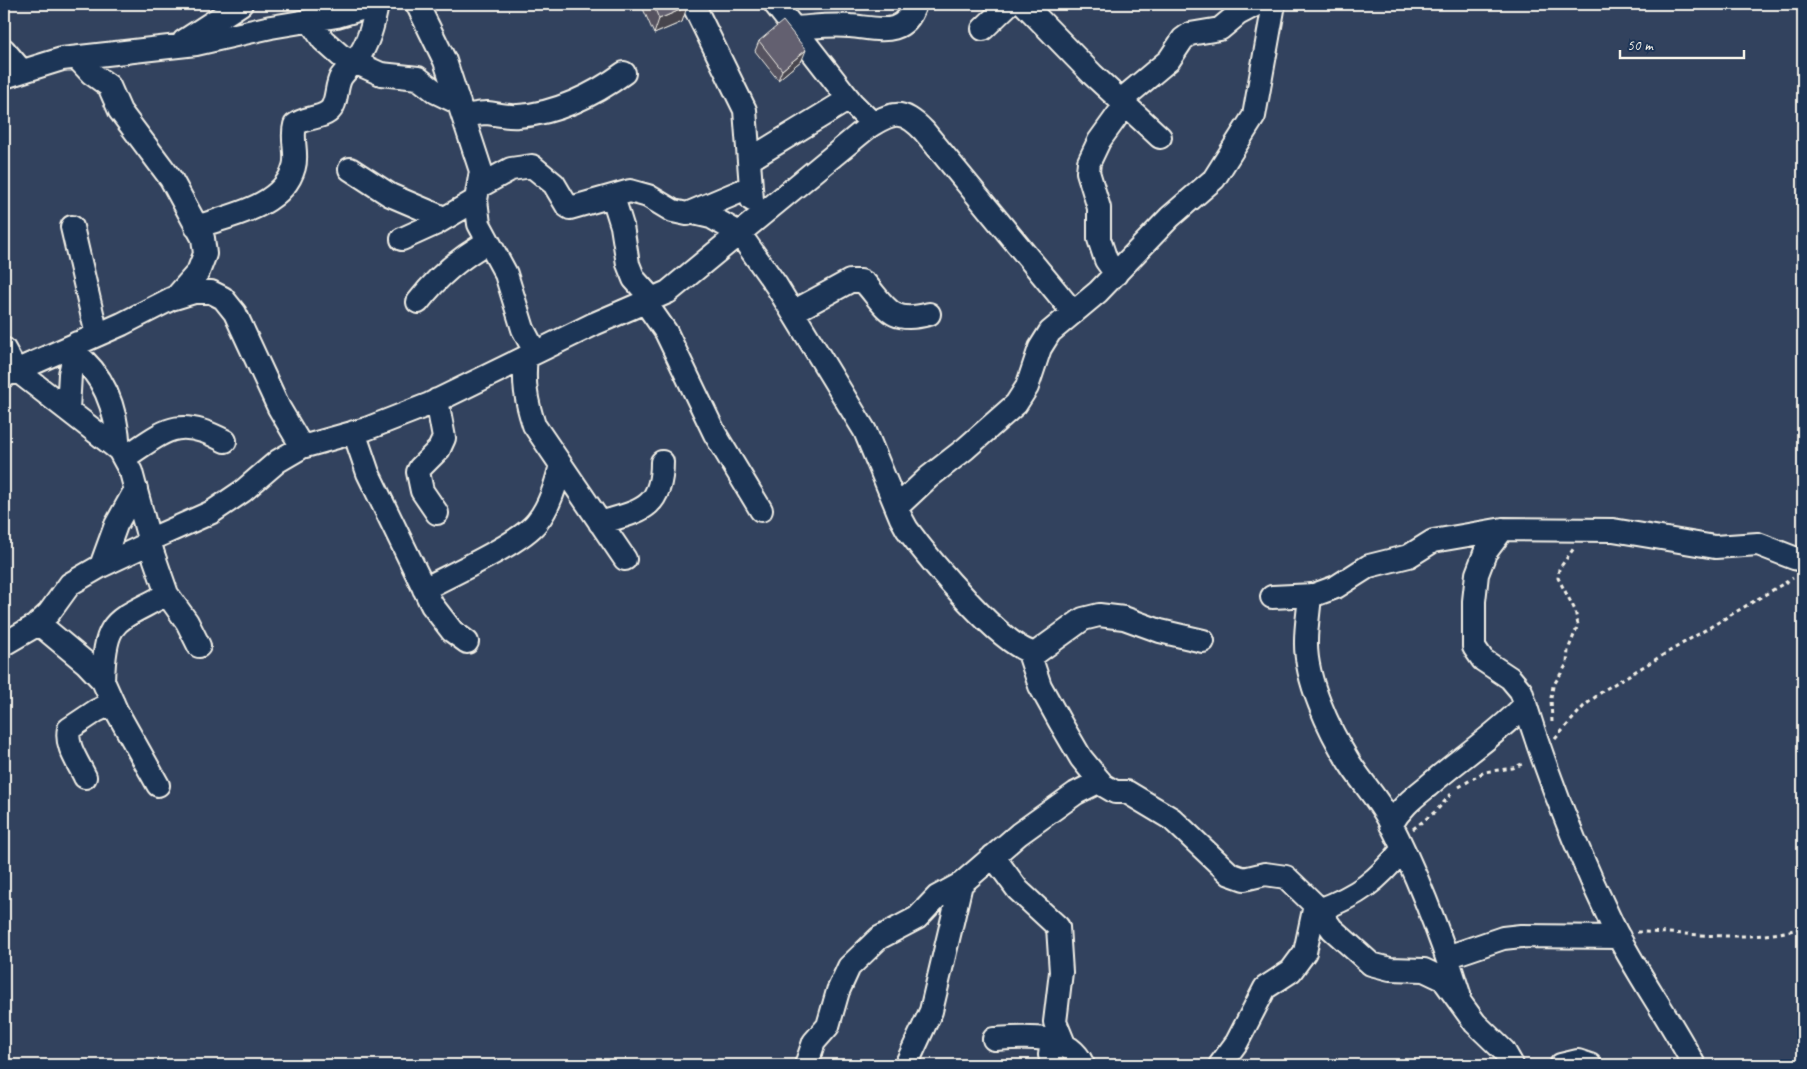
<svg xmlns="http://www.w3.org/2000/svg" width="1807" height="1069" font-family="Caveat,sans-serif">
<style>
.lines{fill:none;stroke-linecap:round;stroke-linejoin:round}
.minor-casing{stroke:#f4f1e8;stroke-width:26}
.path{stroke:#f4f1e8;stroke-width:3;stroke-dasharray:4 4;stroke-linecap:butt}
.minor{stroke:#1d3557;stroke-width:22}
.wall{fill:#565360;stroke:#f4f1e8}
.shaded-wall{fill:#46444e;stroke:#f4f1e8}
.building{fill:#646170;stroke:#f4f1e8}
</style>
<rect width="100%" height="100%" fill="#32425e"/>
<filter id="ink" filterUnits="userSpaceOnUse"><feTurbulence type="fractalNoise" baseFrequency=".02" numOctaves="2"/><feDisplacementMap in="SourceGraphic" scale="10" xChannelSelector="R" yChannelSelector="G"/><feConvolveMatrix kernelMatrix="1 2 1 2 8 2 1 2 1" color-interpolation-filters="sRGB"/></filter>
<g filter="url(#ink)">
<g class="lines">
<g class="minor-casing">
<path id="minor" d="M417 4 445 61 481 171 476 200 479 224 506 274 523 329 535 352
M693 4 745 110 752 200
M775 4 852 103 873 124
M1024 4 1092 74 1160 137
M310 21 323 40 341 56 381 74 418 78 436 92 459 103
M795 28C813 27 831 24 850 26 877 28 904 39 915 4
M983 29 1009 4
M184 41 241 4
M4 50 21 70
M77 58 91 73 109 86 120 111 171 179 203 238 205 254 198 272 176 297
M4 77 62 59 196 44 271 27 337 16 378 4
M1120 101 1169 60 1183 39 1190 34 1220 29 1238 14 1257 4
M464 116C471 115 479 113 487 113 497 114 507 117 518 116 555 114 594 95 624 73
M749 160 849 99
M350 169 390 195 444 218
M480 186 511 169 532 166 554 184 567 206 570 208 630 191 648 196 673 211 687 214 751 187
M613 197 622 226 628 264 634 279 652 299
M694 213 711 217 739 233 776 285 865 431 901 518 907 529C926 555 1006 653 1036 653L1083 619 1099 615 1124 618 1160 631 1203 641
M72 227 97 335
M196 227C229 216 283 207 294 167 298 154 291 139 295 125 304 117 319 119 328 112 338 105 335 87 341 77 346 70 352 65 357 59 369 42 373 25 377 5
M402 239 435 224 476 200
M1116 274 1106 260 1099 239V208L1088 172 1089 162 1099 141 1125 105
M418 302C438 276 459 258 488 242
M645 302 666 332 715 434 761 510
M793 312 850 281H861L866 284C888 310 892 324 929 314
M4 349 15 369 119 450 131 472 153 554 167 594 187 622 199 646
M75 353C106 376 117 413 119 450
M526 357C523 382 526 401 534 425L625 559
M4 376 122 324 171 299 194 292H211L223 298 235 313 279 408 302 447
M437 400 444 438 439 449 420 468 418 472 422 491 437 513
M68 409 70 374 77 343
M354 432 368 473 432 605 452 631 467 642
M124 458C165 431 177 415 225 441
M897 507 929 477 965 449 1016 404 1027 387 1040 348 1050 332 1098 292 1170 217 1214 179 1254 116 1274 4
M600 523C639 511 662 510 662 462
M1503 529 1485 553 1477 574 1474 601V647L1483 660 1510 678 1521 691C1545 771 1576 849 1612 924 1636 973 1669 1017 1694 1065
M149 540 212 512 243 491 278 461 302 447 366 429 430 404 594 324 668 292 867 128C892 112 902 108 924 131L1073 312
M101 566 116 525 136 489
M424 589C450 575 521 543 537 522 550 506 556 484 561 465
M1310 595C1309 610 1306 626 1306 641 1305 679 1329 730 1349 762 1361 781 1377 798 1388 818 1417 874 1440 934 1459 994
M1272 597 1314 595 1336 587 1369 566 1409 556 1433 541 1503 529 1613 530 1715 547 1758 544 1794 558 1803 560
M38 623 86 663 103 681 116 710 158 785
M4 644 35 626 49 613 70 584 101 566 150 543
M1029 653 1040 686 1060 722 1081 758 1103 785 1115 792H1127L1172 819 1230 874 1244 879 1265 874 1286 877 1315 905 1332 929 1371 964 1390 969 1424 970 1443 979 1475 1023 1504 1051 1512 1065
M103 681C105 616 115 623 167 594
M85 777C78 762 65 745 69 729L96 711 113 703
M1391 825C1401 807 1413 798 1428 786 1460 758 1496 735 1525 705
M993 856 1018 890 1058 927 1061 972 1055 1022 1064 1044
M1319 910C1359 895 1377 881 1403 849
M1447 957 1503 938 1521 936 1619 937
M994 1039C1024 1037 1068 1032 1083 1065
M1052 1041 1050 1055 1053 1065
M806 1065 814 1042 828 1026 838 991 849 967 879 938 917 918 937 897 961 884 1019 834 1076 793 1100 781
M906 1065 931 1011 961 884
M1220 1065 1237 1042 1265 988 1291 971 1305 952 1315 905
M1561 1065 1578 1061 1590 1065"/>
</g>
<path class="path" d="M1552 722 1551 698 1553 686 1567 664 1568 650 1578 625 1575 610 1558 578 1559 569 1574 548
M1555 739 1584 706 1604 690 1793 578
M1459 787 1484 772 1513 768 1524 763
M1413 829 1436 811 1452 793
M1637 932C1688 932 1756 944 1803 927"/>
<use href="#minor" class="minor"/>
</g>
<path class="wall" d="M641 4H686L682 22 654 34Z
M759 41 802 60 778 80 755 51Z"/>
<path class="shaded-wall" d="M687 7 682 22 654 34 659 19Z
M806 50 802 60 778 80 782 70Z"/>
<path class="building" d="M653 4H686L687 7 659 19Z
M783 21 806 50 782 70 759 41Z"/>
</g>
<rect width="1807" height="1069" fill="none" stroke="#1d3557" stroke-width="20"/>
<rect x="10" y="10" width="1787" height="1049" fill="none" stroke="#f4f1e8" stroke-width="2" filter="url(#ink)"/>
<path d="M1620 50v8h124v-8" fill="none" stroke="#f4f1e8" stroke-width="2.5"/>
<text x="1627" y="50" font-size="15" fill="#f4f1e8" stroke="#1d3557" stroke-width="4" paint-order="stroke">50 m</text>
</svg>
